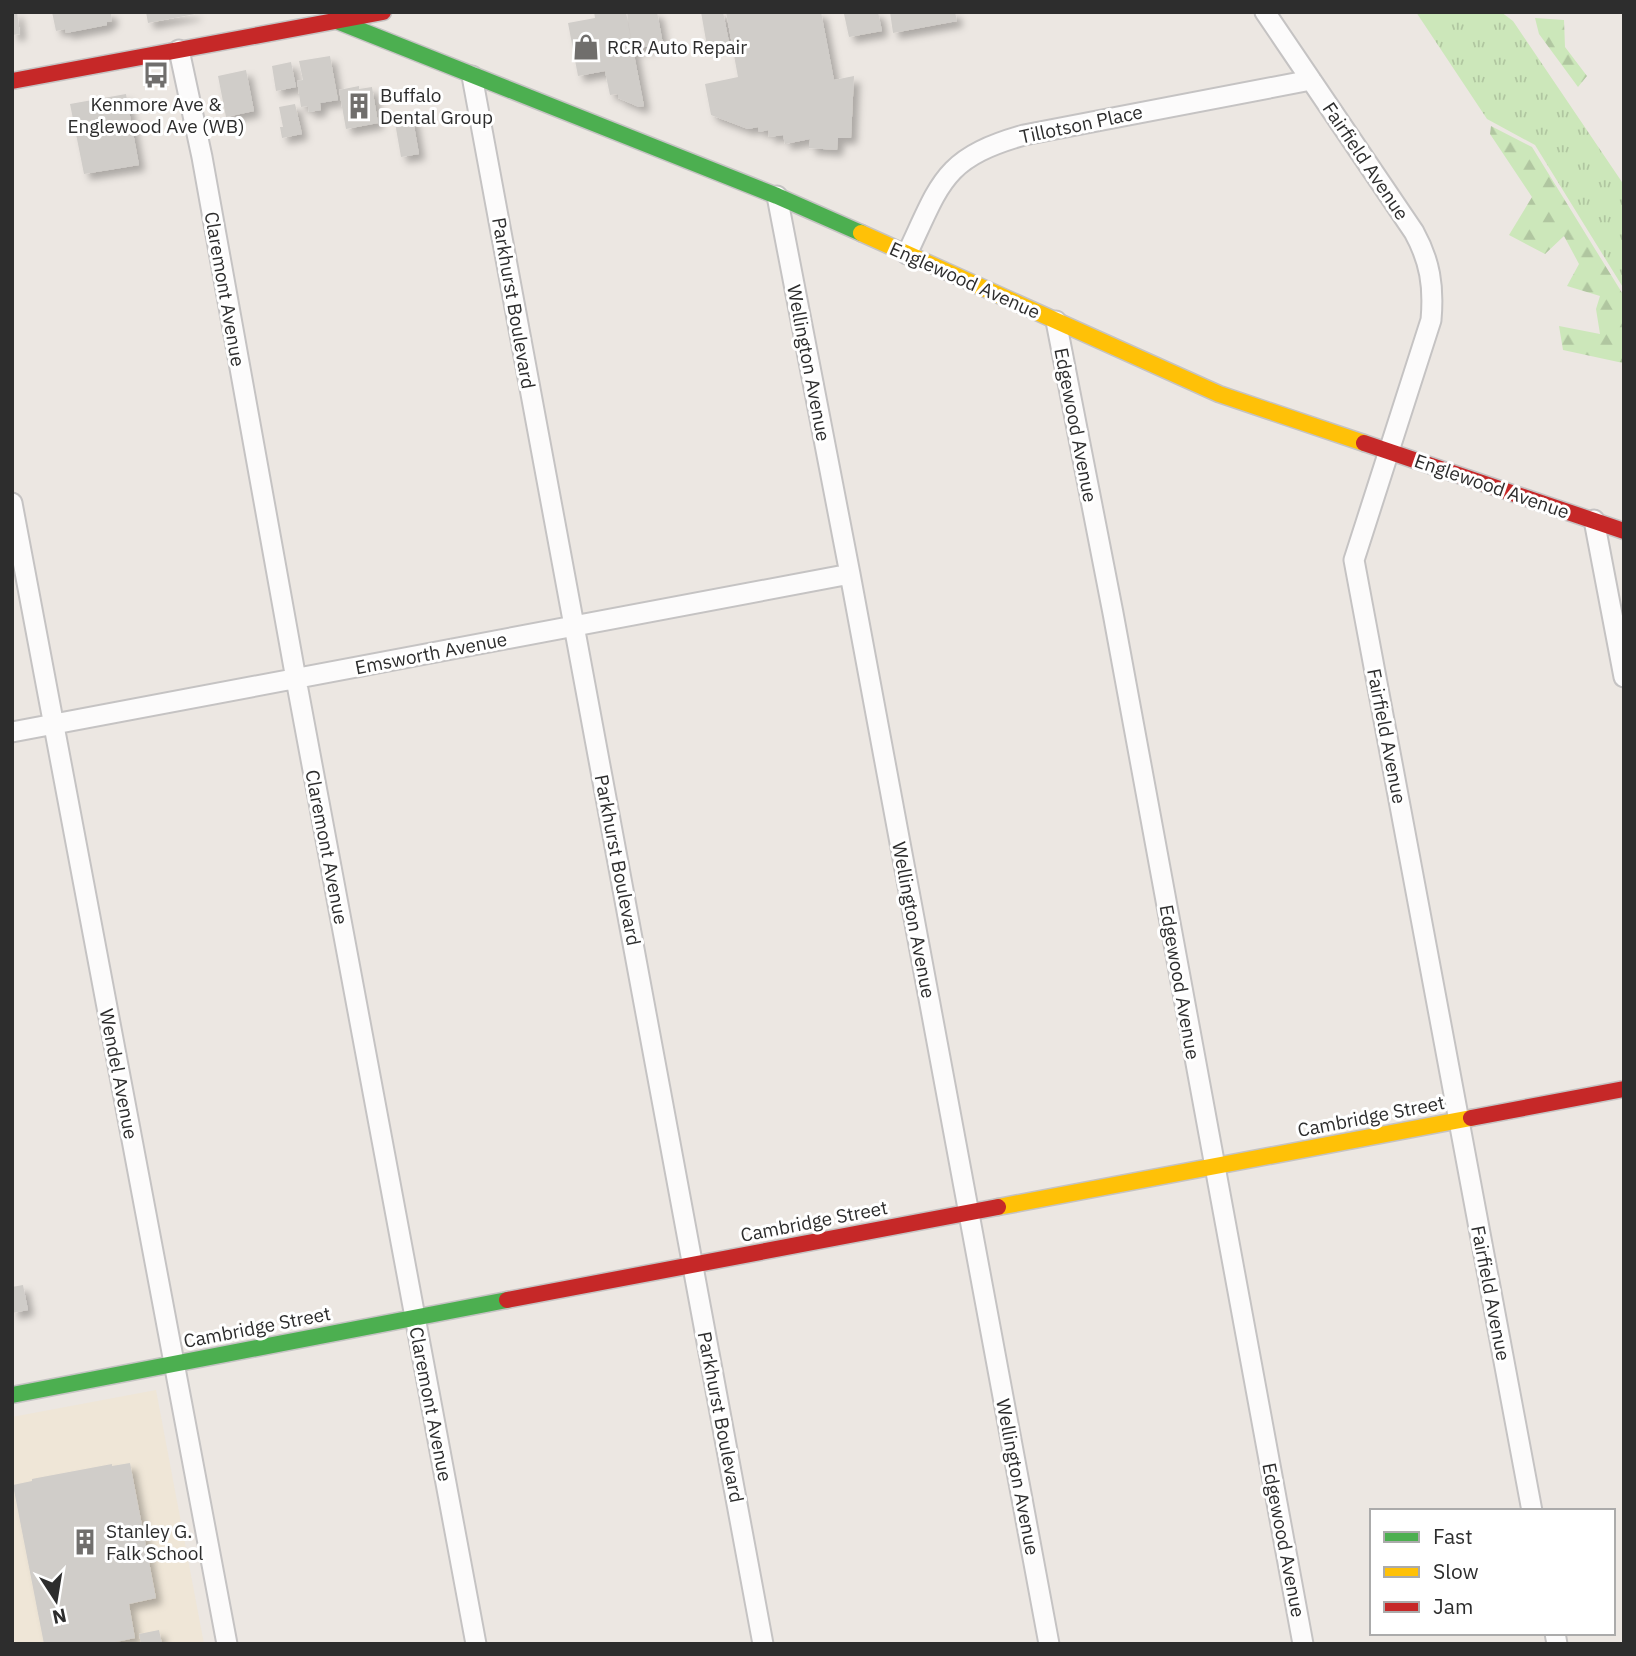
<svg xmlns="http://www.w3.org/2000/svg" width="1636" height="1656" font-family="'IBM Plex Sans',sans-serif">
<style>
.education{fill:#efe6d7}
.grass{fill:url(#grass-tufts)}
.forest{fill:url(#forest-firs)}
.building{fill:#d0cdc9;filter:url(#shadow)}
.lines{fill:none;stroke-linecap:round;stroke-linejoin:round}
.street-casing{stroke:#c5c3c3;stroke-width:23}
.fast-casing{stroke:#c5c3c3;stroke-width:19}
.slow-casing{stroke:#c5c3c3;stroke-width:19}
.jam-casing{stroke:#c5c3c3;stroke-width:19}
.street{stroke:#fcfbfb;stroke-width:19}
.fast{stroke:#4caf50;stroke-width:16}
.slow{stroke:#ffc107;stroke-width:16}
.jam{stroke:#c62828;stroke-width:16}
.labels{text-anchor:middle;stroke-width:6;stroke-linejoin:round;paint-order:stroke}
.poi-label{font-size:19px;fill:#2d2d2d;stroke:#fff;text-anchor:start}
.street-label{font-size:19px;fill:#2d2d2d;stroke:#fff}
</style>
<defs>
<pattern id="grass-tufts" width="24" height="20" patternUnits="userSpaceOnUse" patternTransform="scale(1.75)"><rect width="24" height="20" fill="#cce7ba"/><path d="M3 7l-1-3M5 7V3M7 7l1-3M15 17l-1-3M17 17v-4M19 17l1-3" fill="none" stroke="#b0c6a0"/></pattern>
<pattern id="forest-firs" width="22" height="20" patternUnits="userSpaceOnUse" patternTransform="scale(1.75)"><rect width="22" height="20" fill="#cce7ba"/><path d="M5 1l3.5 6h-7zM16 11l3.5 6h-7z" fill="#b0c6a0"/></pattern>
<filter id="shadow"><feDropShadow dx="6" dy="6" stdDeviation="3.5" flood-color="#0004"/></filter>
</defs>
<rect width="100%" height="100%" fill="#ece7e2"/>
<path class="education" d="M156 1390 204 1644H12V1417Z"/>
<path class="grass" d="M1416 12H1501L1513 21 1624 185V289L1535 145 1487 119Z"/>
<path class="forest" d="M1535 18 1564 20 1565 47 1587 76 1578 87 1539 34Z
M1491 126 1532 147 1624 296 1623 363 1563 350 1559 326 1600 334 1596 309 1600 296 1567 286 1579 264 1564 236 1545 254 1509 235 1532 197 1490 134Z"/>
<path class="building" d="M12 12H17L20 34 12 35Z
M52 12H111L112 21 107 22V25L66 33 65 29 56 31Z
M146 12H195V14L148 23Z
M594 12H626L632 46 627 12H657L663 44 633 49 644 106 639 107 618 98V94L610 95 605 71 578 76 568 23 595 18Z
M701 12H723L729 42 707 46Z
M726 12H821L834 80 854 76 851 138H838L837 150 809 148 810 139 785 144 783 135 769 137 768 130 759 132 758 127 748 129 711 115 705 84 738 77Z
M855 12H878L882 31 849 37 844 14Z
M890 12H955L957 21 893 33Z
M330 56 338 100 320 103 321 110 309 112 308 106 301 107 297 81 303 80 299 61Z
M291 62 296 87 276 91 272 66Z
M246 70 254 111 226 117 218 76Z
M359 86V89L372 87 378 123 346 129 339 90Z
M126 94 139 165 84 174 70 104Z
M295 104 302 134 282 138 280 127H283L279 107Z
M412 114 419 154 401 157 394 117Z
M23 1285 28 1310 12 1313V1287Z
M130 1463 156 1598 129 1604 135 1638 106 1644H44L13 1485 32 1481V1479L37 1478 112 1464V1466Z
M159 1630 162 1644H141L139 1634Z"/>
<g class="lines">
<g class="street-casing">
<path id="street" d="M1265 12 1414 232C1430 261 1434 286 1431 320L1354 560 1532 1511
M179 50 202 157 296 679 476 1644
M472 76 763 1644
M777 196 850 574 1049 1644
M907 254C941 182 943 158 1024 135L1311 80
M1056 321 1113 613 1303 1644
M12 503 227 1644
M1594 520 1624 677
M12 732 850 574
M1555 1633 1557 1644"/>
</g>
<g class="fast-casing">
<path id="fast" d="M337 21 777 196 861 233
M12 1395 507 1300"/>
</g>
<g class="slow-casing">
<path id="slow" d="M861 233 1219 394 1364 443
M998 1207 1471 1118"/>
</g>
<g class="jam-casing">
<path id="jam" d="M12 81 383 12
M1364 443 1624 531
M1471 1118 1624 1089
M507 1300 998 1207"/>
</g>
<use href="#street" class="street"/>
<use href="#fast" class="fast"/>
<use href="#slow" class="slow"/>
<use href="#jam" class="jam"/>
</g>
<defs>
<g id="shop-bare" transform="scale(2.1)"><path d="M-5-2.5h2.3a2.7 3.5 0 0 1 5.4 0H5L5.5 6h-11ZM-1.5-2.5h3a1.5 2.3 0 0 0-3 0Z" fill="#706e6c" stroke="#fff" stroke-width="2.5" paint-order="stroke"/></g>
<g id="bus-bare" transform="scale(2.1)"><path d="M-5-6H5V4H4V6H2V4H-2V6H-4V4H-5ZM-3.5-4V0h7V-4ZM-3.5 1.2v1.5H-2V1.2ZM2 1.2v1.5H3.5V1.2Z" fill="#706e6c" stroke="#fff" stroke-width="2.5" paint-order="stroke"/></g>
<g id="building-bare" transform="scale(2.1)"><path d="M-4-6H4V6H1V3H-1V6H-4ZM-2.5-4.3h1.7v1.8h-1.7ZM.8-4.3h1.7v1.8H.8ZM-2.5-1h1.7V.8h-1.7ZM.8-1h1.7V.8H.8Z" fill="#706e6c" stroke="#fff" stroke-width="2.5" paint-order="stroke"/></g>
</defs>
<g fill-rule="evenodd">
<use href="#shop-bare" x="586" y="47"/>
<use href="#bus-bare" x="156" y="75"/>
<use href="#building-bare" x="359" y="106"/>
<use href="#building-bare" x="85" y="1542"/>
</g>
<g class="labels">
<g class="poi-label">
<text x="607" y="54">RCR Auto Repair</text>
<text x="380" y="102">Buffalo<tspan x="380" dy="22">Dental Group</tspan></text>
<text x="156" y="111" text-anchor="middle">Kenmore Ave &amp;<tspan x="156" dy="22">Englewood Ave (WB)</tspan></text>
<text x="106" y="1538">Stanley G.<tspan x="106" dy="22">Falk School</tspan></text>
</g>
<g class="street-label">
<text transform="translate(1081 124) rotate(-12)" y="7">Tillotson Place</text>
<text transform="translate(1366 161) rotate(56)" y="7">Fairfield Avenue</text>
<text transform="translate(965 280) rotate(24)" y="7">Englewood Avenue</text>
<text transform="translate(225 289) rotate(80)" y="7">Claremont Avenue</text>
<text transform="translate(514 303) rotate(80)" y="7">Parkhurst Boulevard</text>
<text transform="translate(809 363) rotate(79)" y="7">Wellington Avenue</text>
<text transform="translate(1076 425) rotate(79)" y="7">Edgewood Avenue</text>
<text transform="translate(1492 486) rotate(19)" y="7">Englewood Avenue</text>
<text transform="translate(431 653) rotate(-11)" y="7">Emsworth Avenue</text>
<text transform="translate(1387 736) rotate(79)" y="7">Fairfield Avenue</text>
<text transform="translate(327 847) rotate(79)" y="7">Claremont Avenue</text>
<text transform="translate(618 860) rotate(79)" y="7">Parkhurst Boulevard</text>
<text transform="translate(914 920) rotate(79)" y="7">Wellington Avenue</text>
<text transform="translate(1180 982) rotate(80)" y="7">Edgewood Avenue</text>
<text transform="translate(119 1074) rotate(79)" y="7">Wendel Avenue</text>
<text transform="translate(1371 1116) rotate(-11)" y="7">Cambridge Street</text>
<text transform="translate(814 1221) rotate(-11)" y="7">Cambridge Street</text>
<text transform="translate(1491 1293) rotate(79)" y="7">Fairfield Avenue</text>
<text transform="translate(257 1327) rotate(-11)" y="7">Cambridge Street</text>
<text transform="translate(431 1404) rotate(79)" y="7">Claremont Avenue</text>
<text transform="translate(721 1417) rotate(79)" y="7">Parkhurst Boulevard</text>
<text transform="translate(1018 1477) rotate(79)" y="7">Wellington Avenue</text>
<text transform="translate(1284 1540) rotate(79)" y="7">Edgewood Avenue</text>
</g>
</g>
<rect width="1636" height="1656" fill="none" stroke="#2d2d2d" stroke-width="28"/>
<rect x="1370" y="1509" width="245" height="126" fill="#ffffff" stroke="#ababab" stroke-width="2"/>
<rect x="1384" y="1532" width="35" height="10" fill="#4caf50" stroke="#ababab" stroke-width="2"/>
<text x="1433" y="1544" font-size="21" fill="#2d2d2d">Fast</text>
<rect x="1384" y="1567" width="35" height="10" fill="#ffc107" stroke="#ababab" stroke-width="2"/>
<text x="1433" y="1579" font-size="21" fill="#2d2d2d">Slow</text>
<rect x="1384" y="1602" width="35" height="10" fill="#c62828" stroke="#ababab" stroke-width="2"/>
<text x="1433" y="1614" font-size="21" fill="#2d2d2d">Jam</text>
<g transform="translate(56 1600) rotate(168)" stroke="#ffffff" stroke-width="5" paint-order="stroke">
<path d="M0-5L12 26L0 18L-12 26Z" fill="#2d2d2d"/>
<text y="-10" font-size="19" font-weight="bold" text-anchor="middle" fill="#2d2d2d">N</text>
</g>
</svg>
